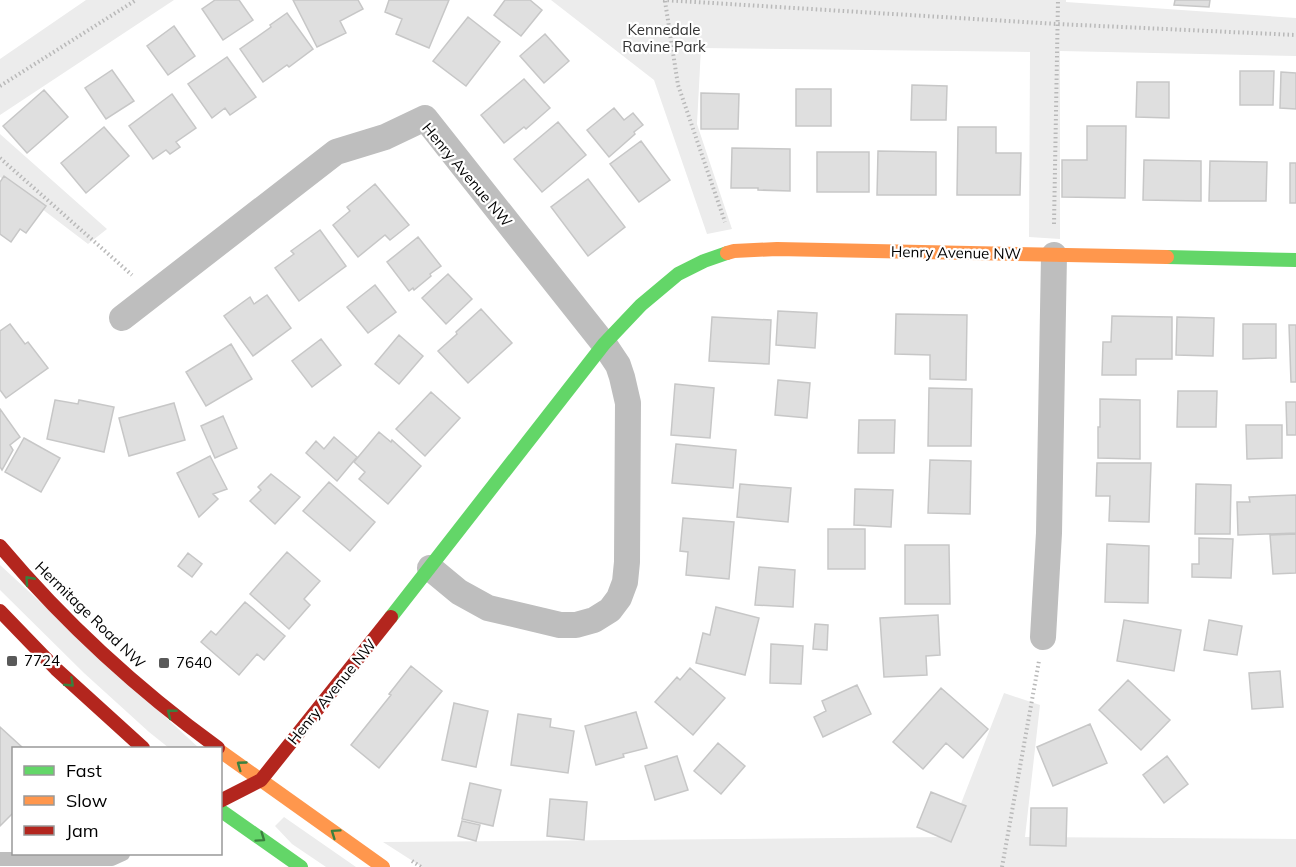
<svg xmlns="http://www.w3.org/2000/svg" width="1296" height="867" font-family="Mulish,sans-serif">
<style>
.green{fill:#ececec}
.building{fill:#dfdfdf;stroke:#c7c7c7;stroke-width:1.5}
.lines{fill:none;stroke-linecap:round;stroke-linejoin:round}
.path{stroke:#b9b9b9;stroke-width:4;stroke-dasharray:1.5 3;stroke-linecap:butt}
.lane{stroke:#bebebe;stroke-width:14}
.street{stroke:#bebebe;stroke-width:26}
.fast{stroke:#63d668;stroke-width:14}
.slow{stroke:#ff974d;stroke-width:14}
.jam{stroke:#b3261e;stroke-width:14}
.oneway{stroke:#3b803e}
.poi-dot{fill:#595959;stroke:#fff;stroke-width:2}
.labels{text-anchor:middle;stroke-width:4.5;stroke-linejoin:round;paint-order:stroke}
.park-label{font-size:15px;fill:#333;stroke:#fff}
.street-label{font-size:15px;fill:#000;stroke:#fff}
.poi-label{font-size:15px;fill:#000;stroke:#fff;text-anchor:start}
</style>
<rect width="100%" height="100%" fill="#fff"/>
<path class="green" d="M86 0H174L0 115V59Z
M551 0H1066V2L1296 18V56L1060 51V239L1029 237 1030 52 701 48 697 124 732 229 707 234 654 80Z
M0 134 107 229 88 244 0 177Z
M0 565 199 748H169L149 732 84 673 0 590Z
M1004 693 1040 705 1025 837 1296 839V867H422L383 842 948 837Z
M284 817 356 867H326L292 844 275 826Z"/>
<path class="building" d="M215 0H239L253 20 223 40 202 9Z
M293 0H358L363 9 340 21 346 33 317 47Z
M389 0H449L429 48 396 34 402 19 385 12Z
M505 0H530L542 10 521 36 494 15Z
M1175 0H1210L1209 7 1174 5Z
M287 13 313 49 289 67 287 65 263 82 240 49 271 27 270 25Z
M468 17 500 42 466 86 433 61Z
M174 26 195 56 168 75 147 46Z
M545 34 569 61 544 83 520 56Z
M227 57 256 97 230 115 225 108 212 118 188 84Z
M112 70 134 101 106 119 85 88Z
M1240 71H1274L1273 105H1240Z
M1281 72 1296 73V109L1280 108Z
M524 79 550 108 526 129 524 127 504 143 481 115Z
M1137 82H1169V118L1136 117Z
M912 85 947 86 946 120H911Z
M796 89H831V126H796Z
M44 90 68 117 27 153 3 126Z
M701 93 739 94 738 129H701Z
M172 94 196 128 176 142 180 147 170 154 166 150 153 159 129 126Z
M614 108 624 120 633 113 643 125 634 132 635 134 609 157 587 130Z
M558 122 586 155 542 192 514 159Z
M1087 126H1126L1125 198 1062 197V160H1087Z
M104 127 129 156 86 193 61 163Z
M958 127H996V153H1021L1020 195H957Z
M641 141 670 180 639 202 610 164Z
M732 148 790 149V191L758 190V188H731Z
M878 151 936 152V195H877Z
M817 152H869V192H817Z
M1144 160 1201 161V201L1143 200Z
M1210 161 1267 162 1266 201H1209Z
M1290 163H1296V203H1290Z
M4 176 46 206 26 233 20 229 11 242 0 234V182Z
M588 179 625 227 588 256 551 207Z
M375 184 409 225 390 240 385 235 358 257 333 225 350 211 347 207Z
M320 230 346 266 299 301 275 268 294 254 291 251Z
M418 237 441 266 430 274 431 276 414 290 413 288 409 291 387 262Z
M448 274 472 299 446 324 422 298Z
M375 285 396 312 368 333 347 307Z
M267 295 291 328 253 356 224 316 250 297 254 304Z
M481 309 512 343 468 383 438 351 457 334 456 332Z
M778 311 817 313 815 348 776 345Z
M896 314 967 315 966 380 930 379V355L895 354Z
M1112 316 1172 317V359H1136V375H1102L1103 342H1111Z
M712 317 771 320 769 364 709 361Z
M1177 317 1214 318 1213 356 1176 355Z
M10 324 25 344 28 342 48 368 6 398 0 390V331Z
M1243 324H1276V358L1243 359Z
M1289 325H1296V382H1291Z
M399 335 423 356 399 384 375 364Z
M321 339 341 365 312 387 292 361Z
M231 344 252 379 206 406 186 372Z
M778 380 810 383 807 418 775 415Z
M675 384 714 388 710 438 671 435Z
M929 388 972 389 971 446H928Z
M1178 391H1217L1216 427H1177Z
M431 392 460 418 425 456 396 429Z
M1100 399 1140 400V459L1098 458V427H1100Z
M55 400 78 404 79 400 114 407 104 452 47 439Z
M1286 402H1296V435H1287Z
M174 403 185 440 129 456 119 418Z
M0 409 20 437 10 445 13 450 2 470 0 467Z
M223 416 237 448 215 458 201 426Z
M859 420H895L894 453H858Z
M1246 425H1282V458L1247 459Z
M379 432 391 442 392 440 421 466 388 504 359 479 365 472 354 462Z
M334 437 357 457 337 481 306 453 316 441 324 449Z
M24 438 60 458 41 492 5 472Z
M676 444 736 450 733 488 672 483Z
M210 456 227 489 213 494 218 499 199 517 177 473Z
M930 460 971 461 970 514 928 513Z
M1097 463H1151L1149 522 1109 521 1110 496H1096Z
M271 474 300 497 275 524 250 501 261 490 258 487Z
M329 482 375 522 350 551 303 511Z
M740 484 791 488 788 522 737 517Z
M1196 484 1231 485 1230 534H1195Z
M855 489 893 490 891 527 854 525Z
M1296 495V533L1238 535 1237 502H1250L1249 497Z
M683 518 734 522 729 579 686 575 688 552 680 551Z
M828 529H865V569H828Z
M1296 534V573L1273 574 1270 535Z
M1199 538 1233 539 1231 578 1192 577V564H1199Z
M1107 544 1149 546 1148 603 1105 602Z
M905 545H949L950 604H905Z
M287 552 320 581 304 599 310 605 289 629 250 594Z
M188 553 202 564 192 577 178 566Z
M759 567 795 570 793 607 755 605Z
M245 602 285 636 264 660 257 654 239 675 201 642 211 631 216 635Z
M716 607 759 618 745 675 696 663 703 633 710 635Z
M938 615 940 655 926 656 927 675 884 677 880 618Z
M1124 620 1181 630 1174 671 1117 661Z
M1209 620 1242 626 1237 655 1204 650Z
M815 624 828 625 827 650 813 649Z
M771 644 803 646 801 684 770 683Z
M411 666 442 691 379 768 351 745 391 695 389 694Z
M690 668 725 698 693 735 655 702 677 677 680 680Z
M1280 671 1283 707 1252 709 1249 673Z
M1128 680 1170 720 1141 750 1099 710Z
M857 685 871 714 823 737 814 717 826 711 822 701Z
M941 688 988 729 963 758 946 743 923 769 893 742Z
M454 703 488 711 476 767 442 760Z
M636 712 647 748 623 754 624 757 596 765 585 726Z
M518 714 551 719 550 727 574 731 568 773 511 765Z
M1090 724 1107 763 1053 786 1037 747Z
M0 727 23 748H14V812L0 826Z
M718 743 745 766 721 794 694 771Z
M677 756 688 790 655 800 645 766Z
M1167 756 1188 784 1164 803 1143 775Z
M470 783 501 790 493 826 462 819Z
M931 792 966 806 951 842 917 827Z
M550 799 587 802 584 840 547 836Z
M1031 808H1067L1066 846 1030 845Z
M462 821 480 825 476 841 458 836Z"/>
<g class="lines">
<path class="path" d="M663 0 1057 24 1296 35
M665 1 678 85 725 222
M0 86 136 0
M0 158 132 275
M1054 224 1058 0
M412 861 421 867
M1002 867 1039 661"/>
<path class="lane" d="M0 859H112L123 854"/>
<path class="street" d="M122 318 336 152 385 137 425 118 604 344 618 365 622 377 628 403 627 562 625 582 619 598 610 610 594 620 576 625H560L488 608 459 592 430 568
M1043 637 1049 533 1054 255"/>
<path class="fast" d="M1167 257 1296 260
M391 617 604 344 641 305 678 274 704 261 727 253
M220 810 301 867"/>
<path class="slow" d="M727 253 734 251 777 249 1167 257
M220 751 383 867"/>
<path class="jam" d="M0 546C64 622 137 689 218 748
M0 611 56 669 143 748
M220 801 261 780 391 617"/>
</g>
<defs><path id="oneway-chevron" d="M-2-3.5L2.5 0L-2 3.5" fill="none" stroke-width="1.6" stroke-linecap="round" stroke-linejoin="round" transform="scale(1.5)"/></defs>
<g class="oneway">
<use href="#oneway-chevron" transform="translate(29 580) rotate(-132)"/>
<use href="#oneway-chevron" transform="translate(70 683) rotate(43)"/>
<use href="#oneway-chevron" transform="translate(171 713) rotate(-142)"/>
<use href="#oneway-chevron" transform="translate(241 765) rotate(-144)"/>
<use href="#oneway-chevron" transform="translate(335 833) rotate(-145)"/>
<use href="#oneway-chevron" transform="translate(261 838) rotate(35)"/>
</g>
<g class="poi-dot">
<rect x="6" y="655" width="12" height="12" rx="3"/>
<rect x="158" y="657" width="12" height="12" rx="3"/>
</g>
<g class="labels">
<g class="park-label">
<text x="664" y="35">Kennedale<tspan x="664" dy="17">Ravine Park</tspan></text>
</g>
<g class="street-label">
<text transform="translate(467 175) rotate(50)" y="5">Henry Avenue NW</text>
<text transform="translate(956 253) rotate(1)" y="5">Henry Avenue NW</text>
<text transform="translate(90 615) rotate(44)" y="5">Hermitage Road NW</text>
<text transform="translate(332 692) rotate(-51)" y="5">Henry Avenue NW</text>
</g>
<g class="poi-label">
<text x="24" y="666">7724</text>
<text x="176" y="668">7640</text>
</g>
</g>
<rect x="12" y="747" width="210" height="108" fill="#ffffff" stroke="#999999" stroke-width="1.5"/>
<rect x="24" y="766" width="30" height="9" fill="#63d668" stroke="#999999" stroke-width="1.5"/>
<text x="66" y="777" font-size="18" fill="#000000">Fast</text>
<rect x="24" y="796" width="30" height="9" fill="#ff974d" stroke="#999999" stroke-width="1.5"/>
<text x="66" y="807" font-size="18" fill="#000000">Slow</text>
<rect x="24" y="826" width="30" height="9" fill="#b3261e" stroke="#999999" stroke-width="1.5"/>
<text x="66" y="837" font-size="18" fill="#000000">Jam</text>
</svg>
